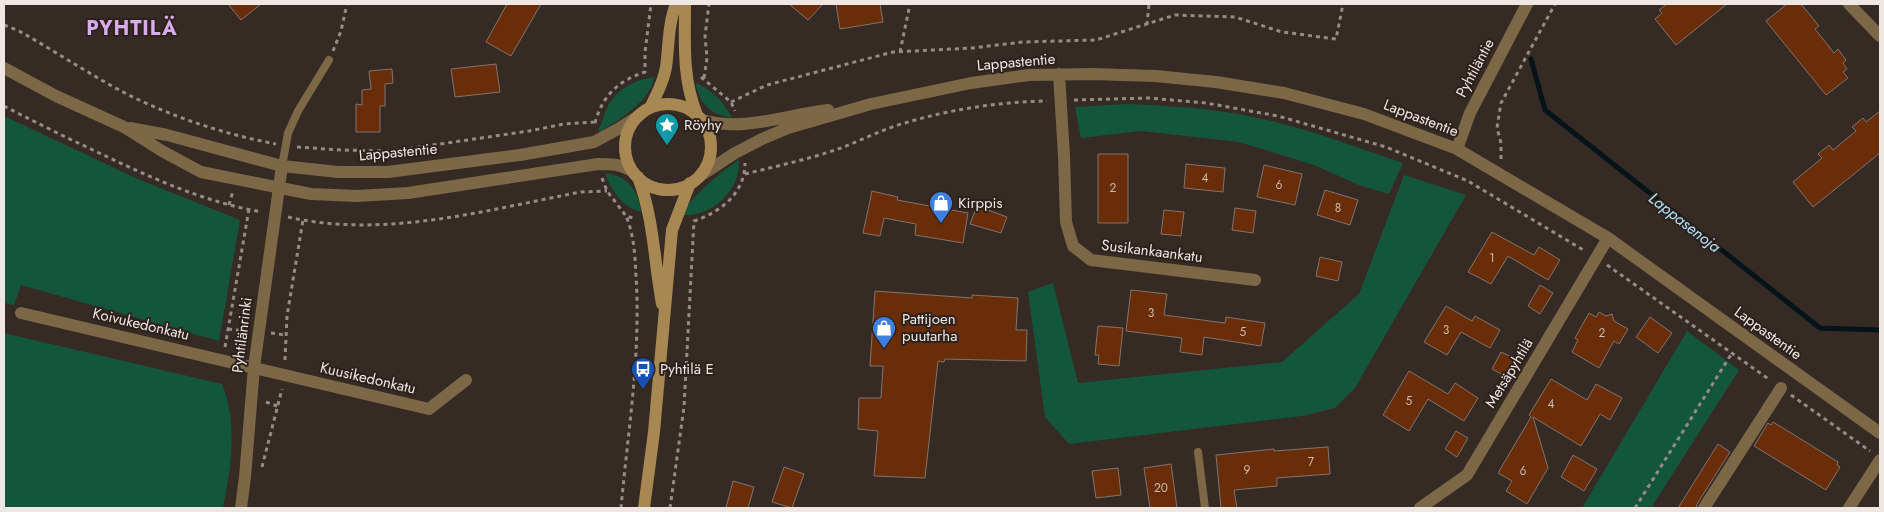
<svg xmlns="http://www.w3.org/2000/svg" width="1884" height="512" font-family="Jost,sans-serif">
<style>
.green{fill:#14563c}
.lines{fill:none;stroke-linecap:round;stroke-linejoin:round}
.stream{stroke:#06141a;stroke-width:5}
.building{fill:#692e09;stroke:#81746d}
.path{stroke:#968c87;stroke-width:3;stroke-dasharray:4 4;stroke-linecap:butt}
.lane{stroke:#7c6847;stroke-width:8}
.street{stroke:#7c6847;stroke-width:12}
.secondary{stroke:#a88852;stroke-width:12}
.labels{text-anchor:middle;stroke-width:4;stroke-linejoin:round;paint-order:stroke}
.number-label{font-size:12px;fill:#ceb9ac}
.street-label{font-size:15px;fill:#efe7e3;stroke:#2c211b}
.poi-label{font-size:15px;fill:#efe7e3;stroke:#2c211b;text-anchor:start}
.water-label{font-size:16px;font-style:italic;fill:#b1e1fa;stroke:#2c211b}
.district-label{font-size:20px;font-weight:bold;letter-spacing:1px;fill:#d8abeb;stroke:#2c211b}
</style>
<rect width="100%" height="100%" fill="#362a25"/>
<path class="green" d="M654 77C653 99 617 122 599 132V128C603 123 603 116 606 110 615 90 633 80 654 77Z
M696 83C713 91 723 101 732 118 711 114 699 105 696 83Z
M1128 104C1172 106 1215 108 1257 118 1307 128 1355 147 1403 163L1389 194 1359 185 1314 165 1239 142 1141 131 1081 138 1075 107Z
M4 116 140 180 240 220 219 341 21 285 14 305 4 303Z
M739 160C741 190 712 217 682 215 690 197 722 171 739 160Z
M605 173C628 176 638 190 641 212 623 208 611 190 605 173Z
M1404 175 1466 195 1355 388 1335 408 1302 416 1069 444 1045 417 1028 292 1053 283 1078 383 1282 362 1359 294Z
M1687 331 1739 370 1651 508H1582Z
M4 333 222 384C238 423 231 468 223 508H4Z"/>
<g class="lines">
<path class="stream" d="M1531 59 1545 110 1820 328 1880 330"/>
</g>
<path class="building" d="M228 4H261L241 20Z
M507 4H541L511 56 486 42Z
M789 4H823L808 20Z
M836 4H880L883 22 840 29Z
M1667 4H1727L1676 45 1655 19 1662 13 1659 10Z
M1787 4H1801L1819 26 1815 29 1834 53 1838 49 1846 60 1843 63 1847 69 1843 72 1848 78 1826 95 1766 21Z
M496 64 500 92 455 97 451 69Z
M392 69 393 83 385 84V106H380V132H356V104L362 105V90L371 89 369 71Z
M1880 111V153L1813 207 1793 182 1822 158 1818 154 1829 145 1833 150 1856 131 1852 127 1863 118 1866 122Z
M1098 154H1128V223H1098Z
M1186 164 1225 168 1223 192 1184 188Z
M1264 165 1302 174 1295 205 1257 197Z
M1325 190 1358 200 1350 225 1317 215Z
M872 191 898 197 897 200 968 213 963 243 915 235 916 224 884 218 880 236 863 233Z
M977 206 1007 217 1001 233 970 224Z
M1235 208 1256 211 1253 233 1232 230Z
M1164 210 1184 212 1181 236 1161 234Z
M1492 232 1534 255 1539 247 1560 260 1548 280 1508 256 1491 284 1468 272Z
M1320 257 1342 262 1338 281 1316 276Z
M1540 285 1553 293 1540 314 1528 306Z
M1131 290 1167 294 1164 315 1225 323 1226 317 1265 323 1261 346 1204 337 1202 355 1180 352 1182 338 1126 331Z
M875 291 972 298V295L1018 298 1016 330H1027L1026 361 945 359 944 362 938 361 925 478 874 476 878 431 858 429 859 398H881L883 366H870Z
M1446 306 1472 321 1475 316 1500 330 1490 348 1461 332 1447 355 1424 342Z
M1599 312 1606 316 1612 314 1614 321 1628 329 1619 344 1614 341 1599 368 1572 352 1578 340 1575 338 1589 313 1596 317Z
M1650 317 1672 333 1658 353 1636 337Z
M1098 326 1123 328 1119 366 1098 364 1099 355H1095Z
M1501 352 1514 358 1505 376 1492 369Z
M1409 371 1448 394 1455 383 1478 398 1464 421 1428 399 1409 431 1383 415Z
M1551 379 1587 400 1596 384 1622 398 1610 420 1600 414 1581 446 1533 417 1548 468 1527 504 1506 491 1512 481 1498 473 1531 417 1529 415Z
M1773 422 1838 462 1837 465 1840 467 1826 490 1754 446 1768 423 1771 425Z
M1456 431 1468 438 1457 457 1445 449Z
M1718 444 1730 452 1697 504 1696 508H1678Z
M1328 447 1330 474 1277 478V486L1234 490 1237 508H1221L1216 455 1274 449V451Z
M1573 455 1597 469 1584 491 1561 477Z
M1171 464 1177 508H1150L1144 468Z
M784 467 804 474 792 508 772 502Z
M1118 468 1121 495 1096 498 1092 471Z
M733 481 754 487 748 508H726Z"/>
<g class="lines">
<path class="path" d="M4 25 19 31C53 50 86 72 121 91 169 116 223 134 276 144
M1147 25 1149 4
M333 51 341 31 347 4
M900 52 910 4
M701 77 731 102 735 111
M704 78 707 58 705 36 709 4
M1074 100 1149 98 1206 103 1278 116 1386 147 1468 181 1585 251
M731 102 767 85 893 52 973 48 1022 42 1096 40 1175 15 1235 17 1282 32 1336 39 1343 4
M4 106C33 121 63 136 93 150 147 176 203 202 262 212
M595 123C602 96 619 80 645 72V52L651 4
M297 147 341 150 392 151 529 131 564 124 595 122
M1501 159V143L1497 128 1501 103 1555 4
M745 174C777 166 810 159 841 148 862 140 883 129 905 123 951 109 999 102 1047 101
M602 178 607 191 626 216 636 219
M229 205 233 191
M288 217C385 239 486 210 581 192L607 191
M1607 265 1770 380
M228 329 245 331
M271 333 285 335
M225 347 249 209
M285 360 287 316 303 220
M1791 395 1870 451
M266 402 277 406
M262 467 282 389
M621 508C628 431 641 353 636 276 635 255 634 235 626 216
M670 508 684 407 694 221C721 212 745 193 745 163
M1635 508 1732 353"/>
<path class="lane" d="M282 166 288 133 298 111 329 60
M1198 452 1205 508"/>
<path class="street" d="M1849 4 1880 36
M4 68 56 96 124 127 162 151 201 172 311 194 357 196 408 193 598 164C612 164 622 164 633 172
M1059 74 1064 156 1066 222 1073 246 1091 260 1255 280
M702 120C745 132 785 115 828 110
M130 128 167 135 282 166 338 172H388L520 155 594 142 618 129 640 115
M1457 149 1470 113 1527 4
M700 176 735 153 762 139 788 128 871 104 971 83 1029 75 1092 74 1155 76 1216 82 1284 93 1364 114 1457 149 1608 238 1880 433
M21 313 429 409 466 380
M241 508 245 477 254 367 282 166
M1420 508 1467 475 1608 238
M1704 508 1781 388
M1849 508 1880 460"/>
<path class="secondary" d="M685 4C685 43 682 78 697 115
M625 147a43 43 0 1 1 86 0a43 43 0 1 1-86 0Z
M650 108C656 95 664 82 666 67 669 46 668 24 676 4
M638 177C654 219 654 261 662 304
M644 508 654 432 672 230 690 183"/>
</g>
<defs>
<g id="sight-pin" transform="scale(1.25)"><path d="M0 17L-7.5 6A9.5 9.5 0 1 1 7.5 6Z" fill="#0f9aa8" stroke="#2c211b"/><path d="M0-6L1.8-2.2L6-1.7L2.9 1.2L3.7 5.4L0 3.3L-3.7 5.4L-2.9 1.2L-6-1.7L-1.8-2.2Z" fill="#fff"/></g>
<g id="shop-pin" transform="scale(1.25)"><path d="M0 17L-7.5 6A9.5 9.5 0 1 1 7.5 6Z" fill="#3f7fe0" stroke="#2c211b"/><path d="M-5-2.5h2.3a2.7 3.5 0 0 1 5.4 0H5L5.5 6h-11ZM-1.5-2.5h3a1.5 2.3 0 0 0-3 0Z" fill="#fff"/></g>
<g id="bus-pin" transform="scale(1.25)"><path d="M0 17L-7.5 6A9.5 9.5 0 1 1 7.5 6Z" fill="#1a4fb4" stroke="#2c211b"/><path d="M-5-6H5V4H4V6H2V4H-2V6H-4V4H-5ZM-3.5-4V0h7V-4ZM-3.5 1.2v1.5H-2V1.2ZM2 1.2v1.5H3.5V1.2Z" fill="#fff"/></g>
</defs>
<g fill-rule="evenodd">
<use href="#sight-pin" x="667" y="125"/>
<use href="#shop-pin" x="941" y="203"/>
<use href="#shop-pin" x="884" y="328"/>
<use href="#bus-pin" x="643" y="369"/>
</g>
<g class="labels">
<g class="number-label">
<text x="1205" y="182">4</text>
<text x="1279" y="189">6</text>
<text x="1113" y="192">2</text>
<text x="1338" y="212">8</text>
<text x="1492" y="262">1</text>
<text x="1151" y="317">3</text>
<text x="1446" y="334">3</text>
<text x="1243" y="336">5</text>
<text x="1602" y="337">2</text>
<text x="1409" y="405">5</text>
<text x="1551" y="408">4</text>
<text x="1311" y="466">7</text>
<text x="1247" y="474">9</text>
<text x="1523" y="475">6</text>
<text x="1161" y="492">20</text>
</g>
<g class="street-label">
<text transform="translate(1016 62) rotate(-5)" y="5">Lappastentie</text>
<text transform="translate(1475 68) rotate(-62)" y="5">Pyhtiläntie</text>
<text transform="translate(1421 118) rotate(21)" y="5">Lappastentie</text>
<text transform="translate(398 152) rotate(-5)" y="5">Lappastentie</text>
<text transform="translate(1152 251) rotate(7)" y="5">Susikankaankatu</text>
<text transform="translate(141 324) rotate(13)" y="5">Koivukedonkatu</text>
<text transform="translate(1768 333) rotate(36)" y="5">Lappastentie</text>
<text transform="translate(242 335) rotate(-83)" y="5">Pyhtilänrinki</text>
<text transform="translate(1509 373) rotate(-59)" y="5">Metsäpyhtilä</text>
<text transform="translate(368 378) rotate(13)" y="5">Kuusikedonkatu</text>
</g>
<g class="poi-label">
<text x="684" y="130">Röyhy</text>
<text x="958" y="208">Kirppis</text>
<text x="902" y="324">Pattijoen<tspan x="902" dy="17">puutarha</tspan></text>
<text x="660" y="374">Pyhtilä E</text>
</g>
<g class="water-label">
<text transform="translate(1685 222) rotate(38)" y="6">Lappasenoja</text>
</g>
<g class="district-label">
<text x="132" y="35">PYHTILÄ</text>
</g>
</g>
<rect width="1884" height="512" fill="none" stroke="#efe7e3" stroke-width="10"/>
</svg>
